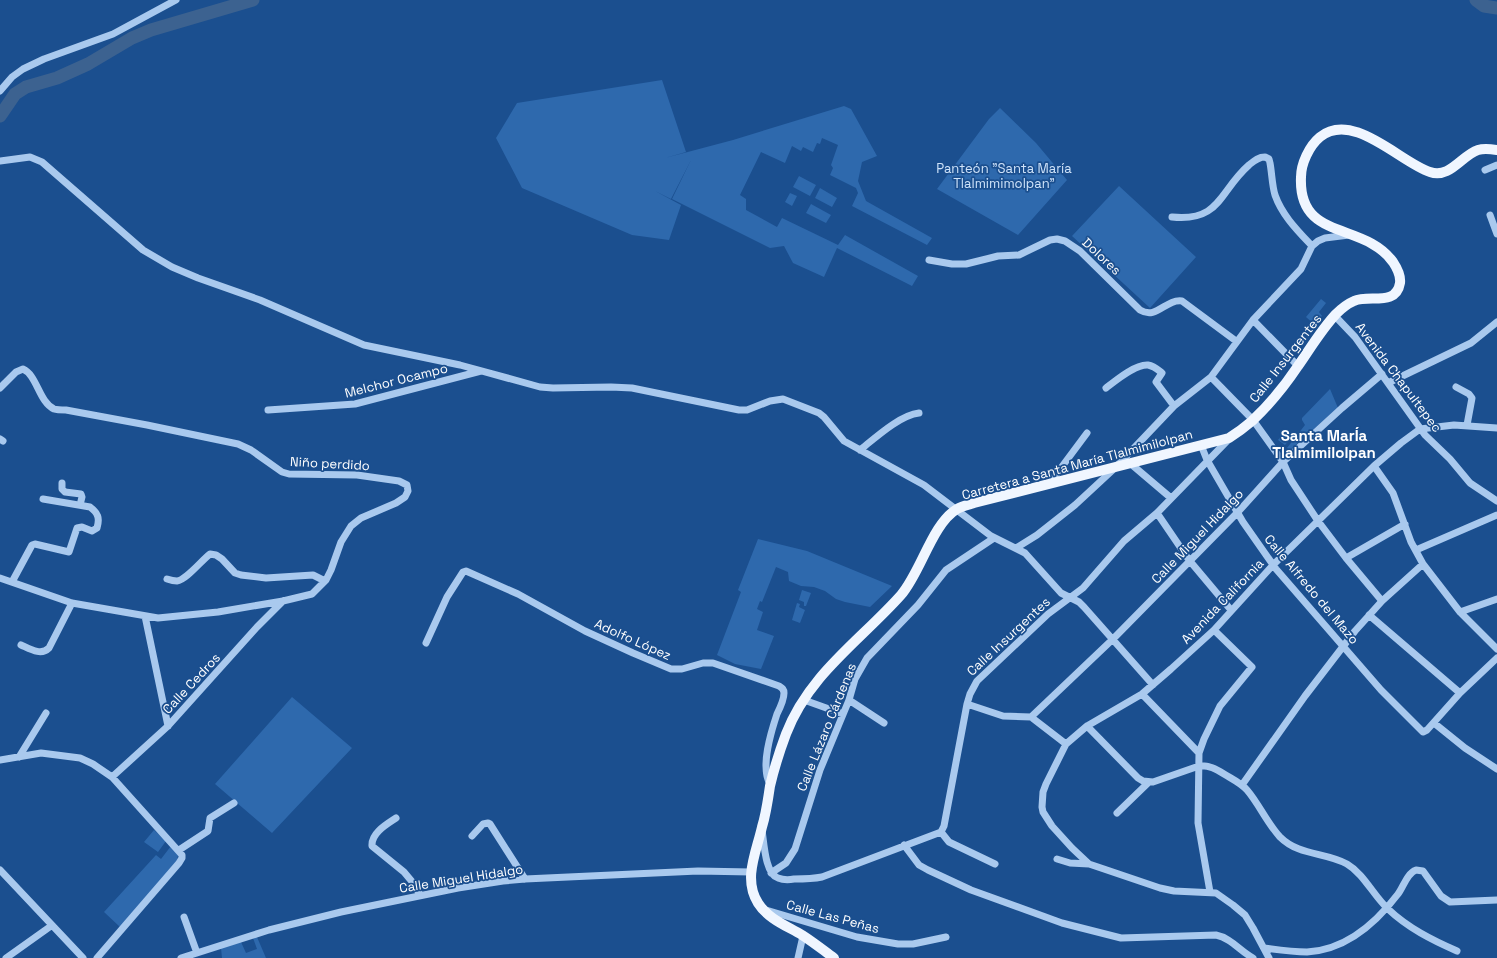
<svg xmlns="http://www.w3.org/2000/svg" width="1497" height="958" font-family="'Space Grotesk',sans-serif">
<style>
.green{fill:#2e69ad}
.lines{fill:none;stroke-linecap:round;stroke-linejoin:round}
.river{stroke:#3c6290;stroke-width:13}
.minor{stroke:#a9c9ee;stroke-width:7}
.major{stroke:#f0f6ff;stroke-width:10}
.labels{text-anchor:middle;stroke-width:3.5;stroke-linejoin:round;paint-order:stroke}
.park-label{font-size:13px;fill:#cfe3fa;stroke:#1b4f8f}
.street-label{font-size:13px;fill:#fff;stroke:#1b4f8f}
.quarter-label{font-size:15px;font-weight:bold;fill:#fff;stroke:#1b4f8f}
</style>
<rect width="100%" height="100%" fill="#1b4f8f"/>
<path class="green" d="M662 80 686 152 665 158 733 140 844 106 851 109 877 156 862 162 858 181 866 201 932 238 927 245 852 206 858 193 856 188 830 175 833 168 831 165 838 145 822 138 820 144 817 143 813 152 803 147 801 151 792 146 785 163 761 152 740 195 746 199V210L777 227 782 218 838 245 845 235 918 276 912 286 837 248 824 277 793 263 784 246 770 248 672 199 691 160 671 199 655 191 681 205 669 240 632 235 522 188 496 138 517 103Z
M1000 108 1036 143 1067 180 1018 235 937 189 989 119Z
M799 176 816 185 810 196 793 187Z
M1119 186 1196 257 1150 308 1072 236Z
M820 188 837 198 832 207 815 198Z
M790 193 797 196 792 206 785 202Z
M811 204 831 215 826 223 806 213Z
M1321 299 1326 303 1319 312 1322 316 1315 325 1306 317Z
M1330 389 1338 408 1290 450 1287 448 1305 425 1302 420V418Z
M1284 432 1291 438 1285 445 1278 440Z
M758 539 807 551 892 586 870 607 845 602 836 599 825 591 814 587 801 586 789 581 788 572 776 567 762 602 760 601 757 609 763 612 757 630 774 636 761 669 735 664 717 655 741 592 738 590Z
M802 590 811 593 806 606H804V602L799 600Z
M797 603 800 604 799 607 805 610 800 623 792 620Z
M292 697 352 748 272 833 215 784Z
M154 830 166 841 158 852 144 842Z
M171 846 178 855 177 861 120 927 104 912 156 855 161 859Z
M257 937 266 958H222L221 948 241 942 246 953 257 949 253 938Z"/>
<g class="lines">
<path class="river" d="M1476 0 1484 6 1497 8
M0 116 15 94 26 87 57 78 88 64 132 38 151 30 253 0"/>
<path class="minor" d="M0 91 12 77 23 69 44 59 113 34 176 0
M0 161 30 157 42 162 143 250 172 267 198 278 260 300 364 345 460 365 540 387 553 388 611 387 632 388 739 410H747L770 401 783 399 819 413 824 417 844 441 924 485 991 536 1025 553 1061 593 1079 602 1084 607 1153 685
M1485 170 1497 165
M1490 215 1497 234
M1172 217C1221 222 1219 191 1249 165 1254 161 1258 157 1265 157L1269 159 1270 163C1272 174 1272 185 1275 195 1282 215 1297 230 1312 246
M929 260 952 264H966L998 256 1019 255 1050 240 1057 239 1065 241 1080 251 1140 310C1157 320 1165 299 1182 301L1236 341
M1335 316 1355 337 1425 435 1450 459 1470 483 1497 501
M1253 320 1298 366
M1211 377 1253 420 1283 462 1291 480 1318 521 1346 558 1382 601
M1388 383 1471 343 1497 322
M1456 387 1469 394 1472 398 1467 425
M0 388 16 372 23 369C37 375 39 402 54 409 57 410 62 410 66 410L147 425 238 444 251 450 282 472 289 474 357 475 399 481 407 485 408 491 405 497 396 503 361 518 351 526 341 542 331 570 326 580 312 594 283 601 218 612 158 618 72 603 0 578
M1106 388C1115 381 1135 364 1148 365 1154 366 1157 369 1162 373L1156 382 1174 406
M268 410 355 404 481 371
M0 439 3 441
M1201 445 1207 460 1243 522 1276 569 1381 690 1423 732 1427 730 1460 693 1497 658
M860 450C875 438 900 415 919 413
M1131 464 1171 498
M1374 466 1393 493 1411 542 1423 564 1460 612 1497 649
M62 483V489L65 492 81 494 82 497 80 505
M1049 484 1087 433
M1157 513 1189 560 1231 610
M1016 548 1037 535 1075 505 1116 467 1174 406 1211 377 1253 320 1301 269 1312 246 1318 241 1325 238 1349 235
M1416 550 1497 515
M1346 558 1405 524
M167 579C170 580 174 581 177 581 186 580 201 561 210 554L216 555 222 559 235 573 241 575 266 578 313 575 325 581
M12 582 32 545 35 544 69 552 77 528 82 527 92 531 97 528C100 518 98 513 90 507L43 499
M1460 612 1497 599
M1369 615 1460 693
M145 616 168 726
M426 643 447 597 463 572 466 571 518 594 585 631 633 653 671 669H682L703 663H713L779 686C782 688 784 689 784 693 784 700 780 708 777 714 771 732 760 767 770 784
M21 645C30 649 41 656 49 648L72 603
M1142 694 1199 753
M804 700 843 714
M849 700 884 723
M967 704 1003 716 1031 717 1066 744
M1031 717 1113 639 1238 512 1283 462 1342 408 1382 374
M1434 723 1465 748 1497 769
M1087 726 1138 778 1143 781 1153 782 1199 766C1209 765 1216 769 1224 774 1232 779 1241 783 1247 790 1259 804 1267 823 1280 837 1299 856 1325 852 1347 864 1364 874 1373 895 1388 909 1408 928 1432 940 1457 951
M19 757 46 713
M0 760 41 753 80 758 93 764 112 777 182 855V858L179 863 97 958
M112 777 168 726 257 627 283 601
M1242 785 1305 696 1355 631 1382 601 1423 564
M1117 813 1149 782
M396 818C387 824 371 833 372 846L404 872 414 884 420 895
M762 830C764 842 765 874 778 878 783 880 789 880 794 879 803 879 812 879 822 877L941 832 944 826 967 704 970 694 977 681 1048 614 1083 588 1124 541 1157 513 1229 439
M941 832 949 842 995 864
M472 836 483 824 488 823 490 824 525 879
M904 845 919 865 928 870 971 890 1062 923 1121 938 1216 935C1231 938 1240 951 1253 958
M179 850 208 831 210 818 234 803
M1057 859 1070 863 1089 864
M0 870 83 958
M771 873 786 863 795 849 820 770 849 700 855 679 867 658 918 605 946 570 994 538
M1210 892 1198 823 1199 753 1204 739 1220 706 1252 667 1214 630
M766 910 857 937 898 944H913L946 937
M184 917 197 953
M1264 948C1278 950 1292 952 1307 952 1345 950 1376 923 1398 894 1403 888 1407 873 1416 870L1423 871 1441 896 1450 902 1497 900
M6 958 51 926
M181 958 269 930 341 912 458 888 503 881 525 879 698 871 751 872
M798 958 803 936
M1269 958 1253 928 1245 915 1233 905 1216 893 1174 891 1160 888 1098 867 1089 864 1072 848 1052 826 1043 812 1042 807 1043 792 1046 784 1066 744 1087 726 1142 694 1171 669 1214 630 1273 565 1374 466 1401 443 1420 429 1454 425 1497 428"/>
<path class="major" d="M834 958C823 950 813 942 802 935 787 926 768 919 758 903 743 879 756 853 762 827 766 814 768 800 770 786 774 769 780 750 786 734 809 674 861 640 901 595 921 572 932 524 957 509 962 506 968 505 974 503L1229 438C1237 433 1245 427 1252 421 1268 406 1286 384 1298 366 1310 349 1321 330 1336 314 1341 309 1347 304 1354 301 1369 294 1396 307 1400 283 1401 275 1397 268 1393 262 1364 221 1298 242 1301 177 1301 164 1309 146 1320 137 1353 110 1401 163 1430 172 1450 179 1462 155 1478 150 1484 148 1491 149 1497 150"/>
</g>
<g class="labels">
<g class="park-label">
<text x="1004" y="173">Panteón "Santa María<tspan x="1004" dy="15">Tlalmimimolpan"</tspan></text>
</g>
<g class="street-label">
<text transform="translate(1102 256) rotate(43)" y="5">Dolores</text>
<text transform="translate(1285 358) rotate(-52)" y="5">Calle Insurgentes</text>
<text transform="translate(1399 377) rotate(53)" y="5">Avenida Chapultepec</text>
<text transform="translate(396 380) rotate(-14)" y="5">Melchor Ocampo</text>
<text transform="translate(330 463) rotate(3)" y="5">Niño perdido</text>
<text transform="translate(1077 464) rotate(-15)" y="5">Carretera a Santa María Tlalmimilolpan</text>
<text transform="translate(1197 536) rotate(-46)" y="5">Calle Miguel Hidalgo</text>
<text transform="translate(1312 589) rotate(50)" y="5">Calle Alfredo del Mazo</text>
<text transform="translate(1222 601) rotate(-46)" y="5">Avenida California</text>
<text transform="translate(1008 636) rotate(-43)" y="5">Calle Insurgentes</text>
<text transform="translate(633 639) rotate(24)" y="5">Adolfo López</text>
<text transform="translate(191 683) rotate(-47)" y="5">Calle Cedros</text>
<text transform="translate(826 727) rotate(-68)" y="5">Calle Lázaro Cárdenas</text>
<text transform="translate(461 878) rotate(-9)" y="5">Calle Miguel Hidalgo</text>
<text transform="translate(833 916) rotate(15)" y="5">Calle Las Peñas</text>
</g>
<g class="quarter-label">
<text x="1324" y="441">Santa MarÍa<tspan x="1324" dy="17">Tlalmimilolpan</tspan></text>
</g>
</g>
</svg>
